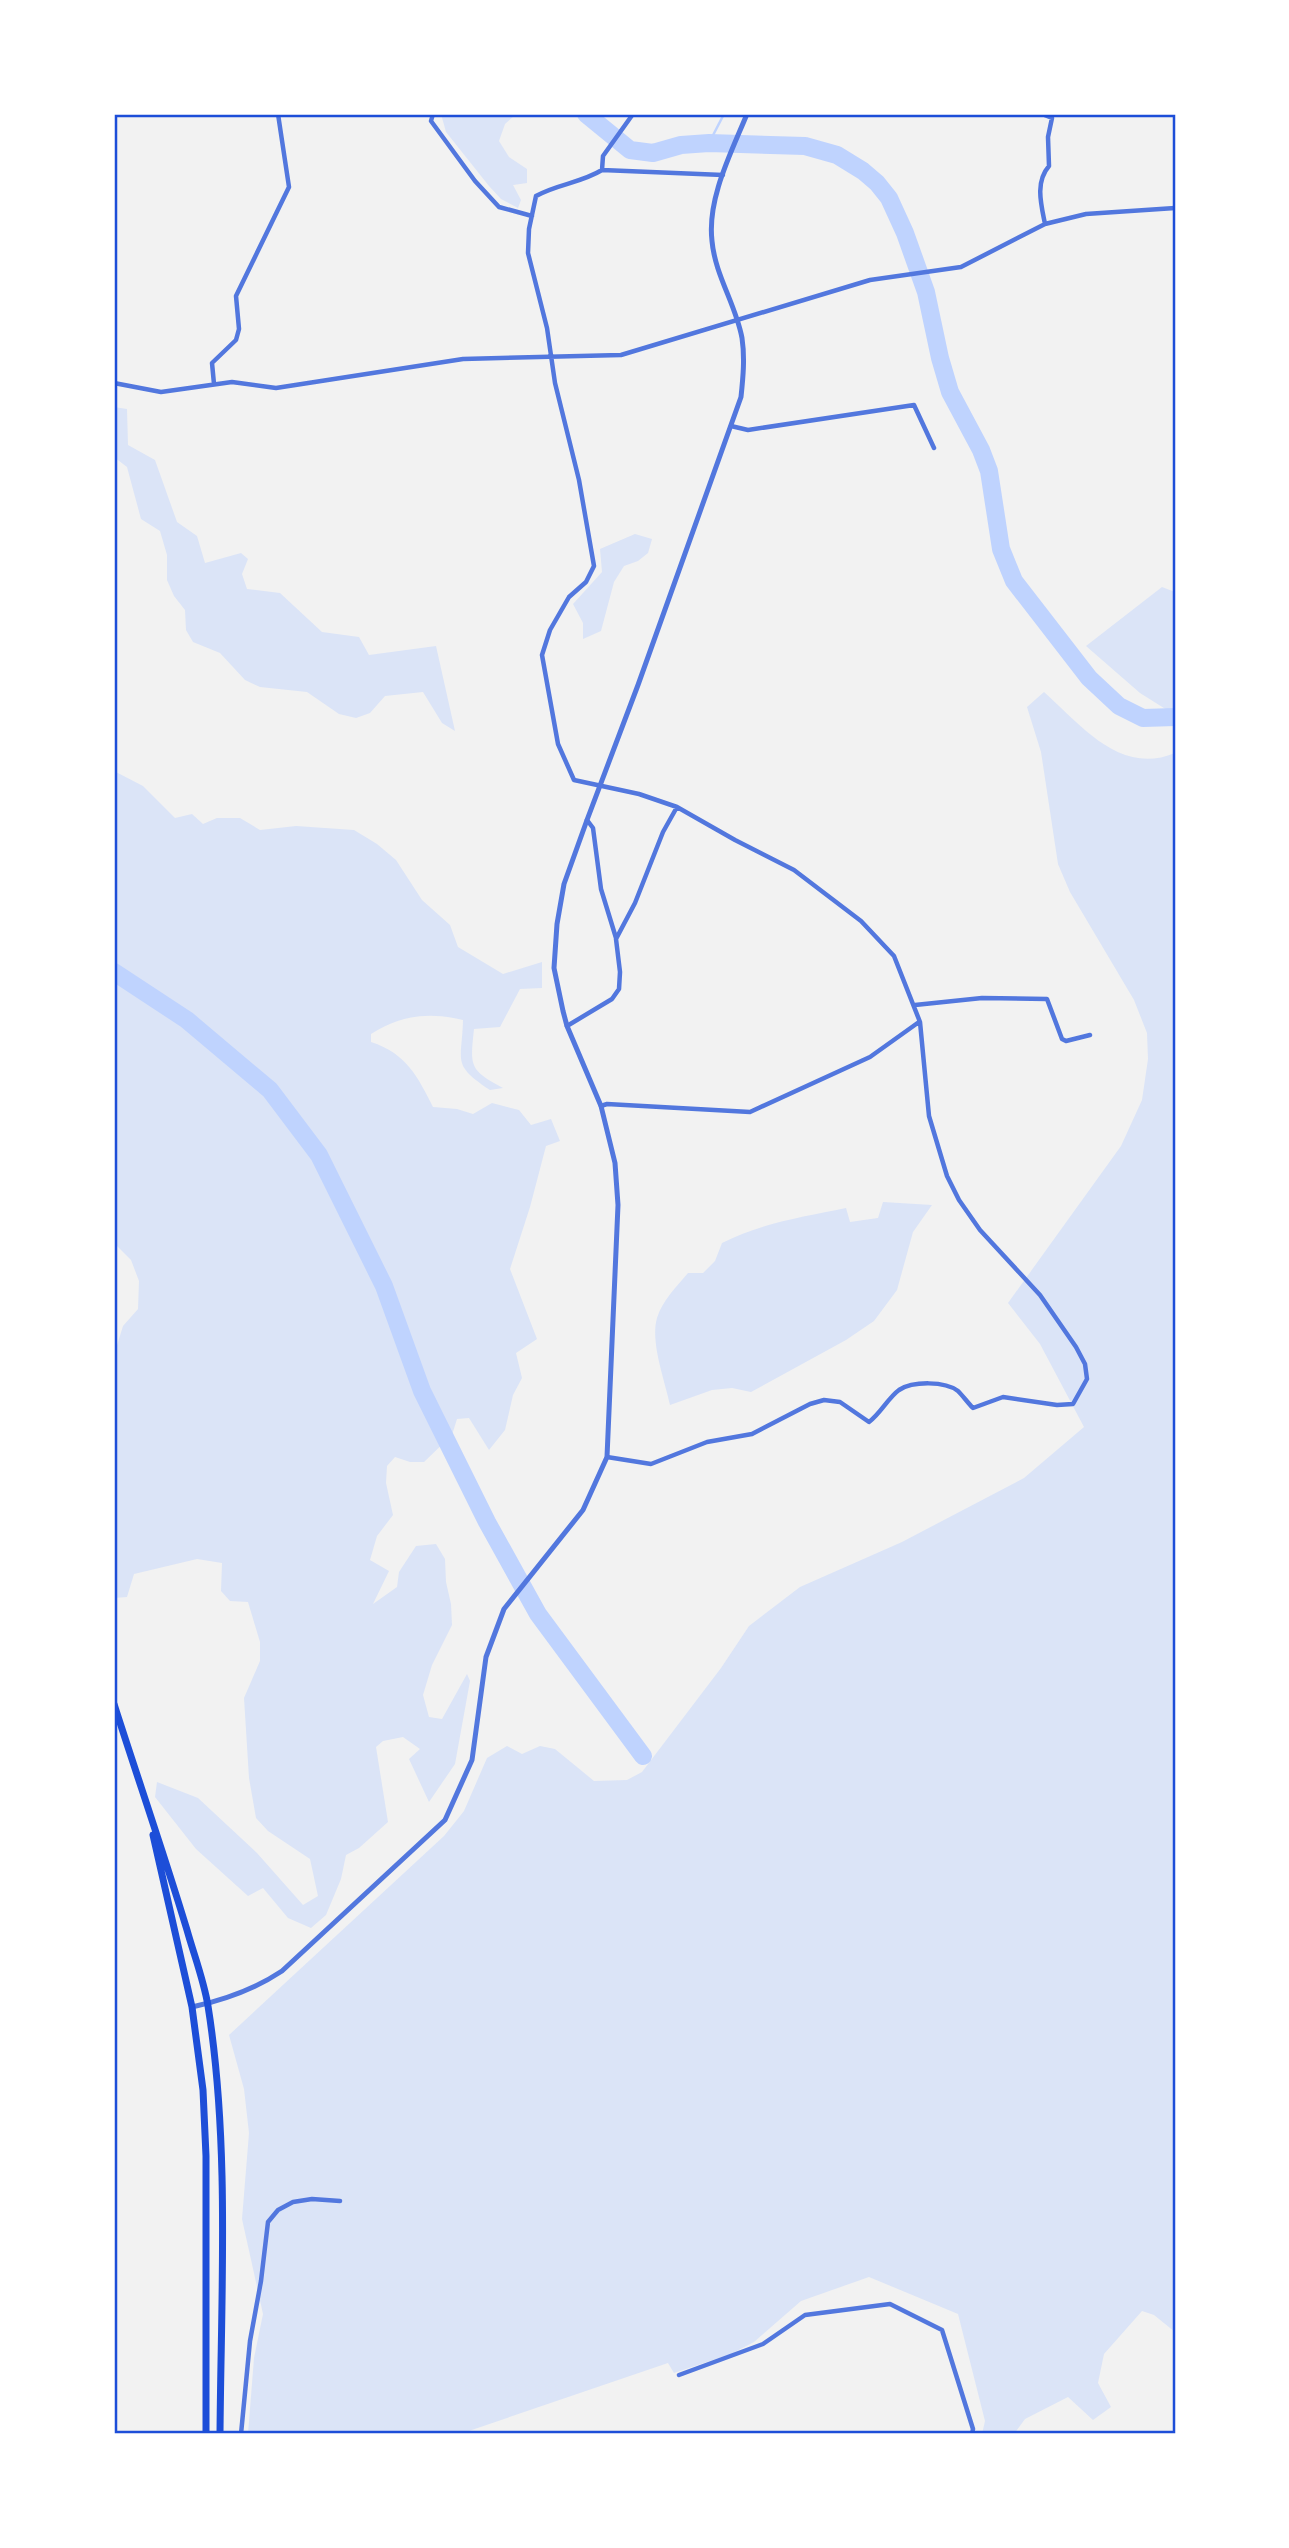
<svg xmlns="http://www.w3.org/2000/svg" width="1289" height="2548" font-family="Literata,serif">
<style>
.green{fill:#dbe4f7}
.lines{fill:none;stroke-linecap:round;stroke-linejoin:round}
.stream{stroke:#bfd3fe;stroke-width:2.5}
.river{stroke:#bfd3fe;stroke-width:18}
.minor{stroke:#5277de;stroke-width:4.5}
.tertiary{stroke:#5277de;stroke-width:5}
.primary{stroke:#1d4ed8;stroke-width:7}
.neatline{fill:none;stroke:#1d4ed8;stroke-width:2.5}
</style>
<rect width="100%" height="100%" fill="#f2f2f2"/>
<path class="green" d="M441 114H516L505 124 499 141 509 157 527 169V183L513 185 521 200 518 208 501 199 489 186 446 132Z
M114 407 127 409 128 445 155 460 177 522 197 536 205 563 241 553 248 559 242 574 247 589 280 593 322 632 359 637 369 655 436 646 455 731 442 723 423 692 385 696 370 713 356 718 339 714 307 692 260 687 245 680 220 653 193 642 186 630 185 610 174 596 167 580V555L160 531 141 519 127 467 114 457Z
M635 534 652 539 648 553 638 561 624 566 614 582 601 631 583 639V623L573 604 602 572 600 549Z
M1162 587 1175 592V715L1140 693 1086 646Z
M1044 692C1081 725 1120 776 1175 753V2332L1154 2315 1142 2311 1104 2354 1098 2383 1111 2407 1093 2420 1068 2397 1025 2419 1014 2434H982L985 2421 958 2314 869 2277 801 2301 754 2342 731 2354 674 2373 668 2363 460 2434H248L254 2358 263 2314 242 2219 249 2133 244 2089 229 2035 444 1836 464 1811 487 1758 507 1746 522 1754 540 1746 555 1749 594 1781 627 1780 642 1772 721 1668 749 1626 800 1587 902 1542 1024 1478 1084 1427 1040 1344 1008 1303 1121 1146 1142 1100 1148 1059 1147 1033 1134 1000 1070 892 1058 864 1041 752 1027 707Z
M114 771 143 786 175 818 192 814 203 824 217 818H240L260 830 296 826 354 830 377 844 396 860 422 900 450 925 458 947 503 974 542 962V988L520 989 500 1027 474 1029C470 1066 469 1070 503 1088L490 1090C451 1064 462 1062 463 1020 429 1012 401 1015 371 1034V1042C407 1054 417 1076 433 1107L457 1109 473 1114 492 1103 519 1110 531 1125 551 1119 560 1141 546 1146 530 1207 510 1269 537 1339 516 1353 522 1378 513 1395 505 1430 489 1450 469 1418 457 1419 452 1435 424 1462H410L395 1457 387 1466 386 1483 393 1515 377 1536 370 1560 389 1571 373 1604 397 1587 399 1572 416 1546 436 1544 445 1559 446 1582 451 1604 452 1625 432 1665 423 1695 429 1717 442 1719 467 1674 470 1681 455 1764 429 1802 409 1759 420 1749 403 1737 383 1741 376 1747 388 1822 359 1848 346 1855 341 1879 326 1915 311 1928 288 1918 263 1888 248 1896 196 1849 155 1797 157 1782 198 1798 257 1853 303 1905 318 1896 310 1859 268 1831 256 1818 249 1778 244 1698 260 1661V1642L248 1602 230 1601 221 1591 222 1563 197 1559 134 1574 127 1597 114 1598V1355L123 1326 138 1309 139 1281 131 1260 114 1243Z
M883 1202 932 1205 913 1232 897 1290 874 1321 846 1340 751 1392 732 1388 712 1390 670 1405C665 1381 650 1342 657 1318 662 1301 677 1286 688 1273H703L715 1261 722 1243C761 1223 803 1217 846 1208L850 1222 878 1218Z"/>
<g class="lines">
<path class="stream" d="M709 143 724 114"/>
<path class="river" d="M586 114 630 150 653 153 681 145 709 143 805 146 837 155 863 171 877 183 889 198 905 233 926 292 940 358 950 392 981 450 989 471 1001 549 1014 581 1089 678 1119 706 1143 718 1175 717
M114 972 187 1020 270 1090 319 1155 384 1286 422 1391 487 1522 538 1614 643 1756"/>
<path class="minor" d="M433 114 431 121 475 181 499 207 532 216
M1042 114 1052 118 1048 137 1049 166C1035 182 1041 204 1045 224
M602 170 723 175
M114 383 161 392 232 382 276 388 463 359 621 355 870 280 961 267 1045 224 1086 214 1175 208
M214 384 212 363 236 340 239 329 236 296 289 187 278 114
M731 426 748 430 914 405 934 448
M587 820 593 828 601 889 616 938
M915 1005 982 998 1047 999 1062 1039 1066 1041 1090 1035
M567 1026 612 999 619 989 620 972 616 939 635 903 663 832 677 807
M601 1106 607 1104 750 1112 870 1057 919 1022
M607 1457 651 1464 707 1442 752 1434 810 1404 824 1400 840 1402 869 1422C881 1413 888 1398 899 1390 913 1381 945 1381 958 1391 963 1396 968 1403 973 1408L1003 1397 1057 1405 1073 1404 1087 1379 1085 1364 1076 1347 1040 1295 980 1230 959 1200 947 1176 929 1116 920 1022 894 956 861 921 794 870 735 840 677 807 639 794 574 780 558 744 542 655 550 630 569 597 586 582 594 566 579 480 555 383 547 328 528 253 529 229 536 196C557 184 581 183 602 170L603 156 633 114
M679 2375 763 2344 805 2315 890 2304 942 2330 973 2429 972 2434
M241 2434 250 2341 261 2281 268 2222 278 2210 293 2202 312 2199 340 2201"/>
<path class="tertiary" d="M192 2007C224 2000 255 1989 282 1971L445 1820 472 1760 486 1657 504 1609 583 1510 607 1457 618 1205 615 1163 601 1106 567 1026 563 1011 554 968 557 924 564 884 587 820 638 685 741 397C743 378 745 358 742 338 736 305 715 275 712 241 707 199 731 153 747 114"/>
<path class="primary" d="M114 1704C138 1779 164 1854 187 1930 194 1955 204 1981 208 2006 230 2144 221 2295 220 2434
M153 1835 192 2007 203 2090 206 2156V2434"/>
</g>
<rect width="1289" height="2548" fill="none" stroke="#ffffff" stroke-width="231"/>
<rect x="116" y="116" width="1058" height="2316" class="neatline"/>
</svg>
